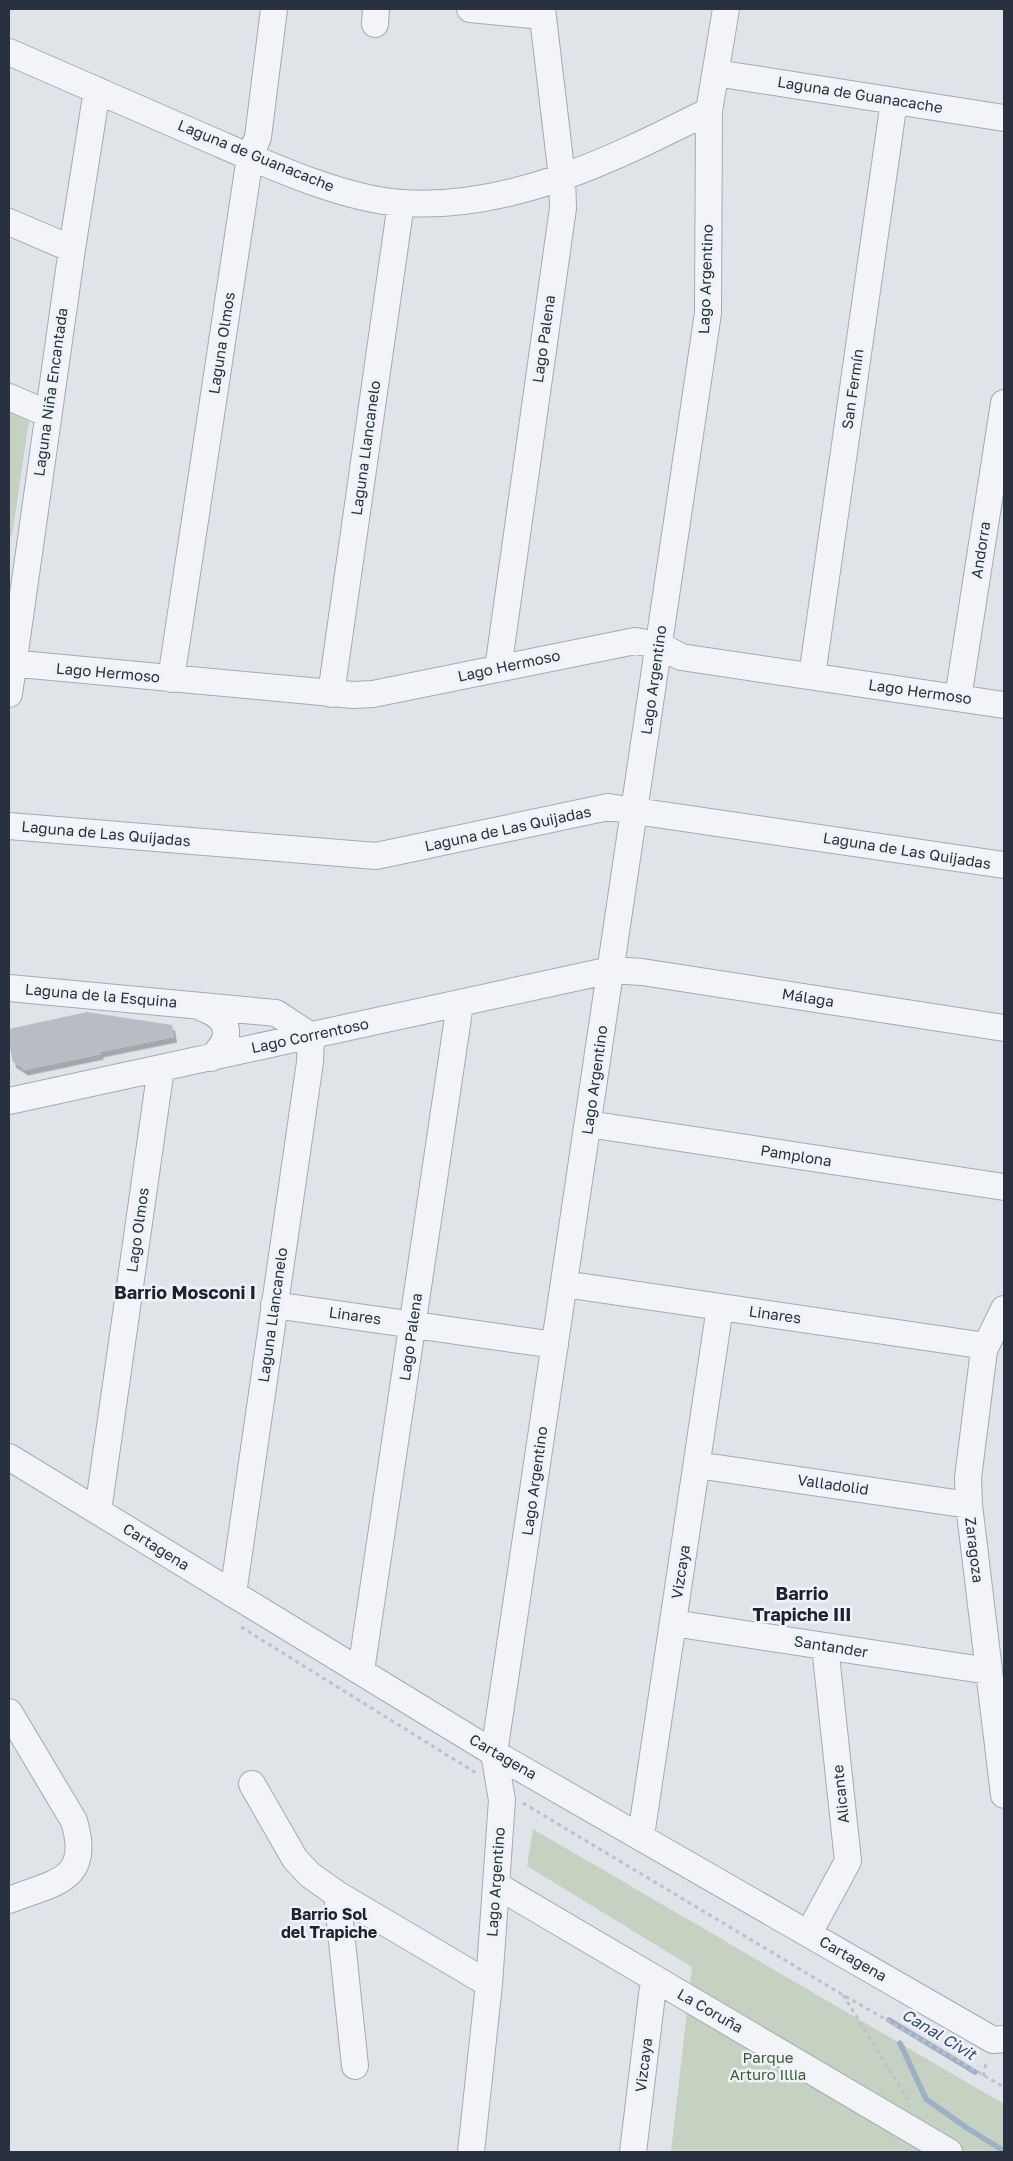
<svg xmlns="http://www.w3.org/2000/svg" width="1013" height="2161" font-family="'Golos Text',sans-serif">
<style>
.green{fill:#c5d2c1}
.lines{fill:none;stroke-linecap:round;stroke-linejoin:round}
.stream{stroke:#9cb0c7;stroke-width:5.5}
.building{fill:#b7bcc5;filter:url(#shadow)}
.minor-casing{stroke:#a5aab2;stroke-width:28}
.path{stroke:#bec1c7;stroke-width:3;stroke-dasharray:4 4;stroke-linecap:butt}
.minor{stroke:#f2f4f7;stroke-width:26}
.labels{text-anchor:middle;stroke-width:5;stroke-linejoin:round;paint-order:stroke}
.street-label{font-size:15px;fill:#29303f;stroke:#eff2f6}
.park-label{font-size:15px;fill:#3d5a37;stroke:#eff2f6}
.neighbourhood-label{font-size:16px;font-weight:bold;fill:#1b2230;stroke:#eff2f6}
.water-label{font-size:16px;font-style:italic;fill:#354e71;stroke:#eff2f6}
.quarter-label{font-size:18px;font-weight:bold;fill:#1b2230;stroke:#eff2f6}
</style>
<defs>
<filter id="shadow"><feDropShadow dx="3" dy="5.5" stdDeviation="0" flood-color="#0004"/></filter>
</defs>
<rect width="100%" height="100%" fill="#e0e3e8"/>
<path class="green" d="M9 412 29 421 12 536H9Z
M533 1829 1004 2104V2152H671L692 1967 527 1866Z"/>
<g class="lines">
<path class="stream" d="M889 2020 975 2072
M900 2043 926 2099 967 2128 1004 2151"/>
</g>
<path class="building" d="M87 1012 172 1025 174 1037 100 1052 101 1054 25 1070 13 1062 9 1043V1029Z"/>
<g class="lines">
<g class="minor-casing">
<path id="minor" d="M470 9 543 16
M375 24 376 9
M9 52C74 80 140 109 206 138 262 162 341 199 402 203 512 210 613 159 709 111
M716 73 1004 118
M9 222 72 249
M9 397 48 414
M9 663 353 695 373 694 635 641 659 645 681 657 1004 705
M498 669 563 208 562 177 542 9
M812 676 894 101
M171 679 250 157 258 137 274 9
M9 694 72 249 97 90
M331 694 401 203
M958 698 1004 403
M9 826 376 856 608 807 1004 865
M9 988 276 1013 311 1036 310 1062 233 1594
M199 1007C230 1017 235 1036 211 1058
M9 1101 611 970 642 972 1004 1028
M588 1124 1004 1187
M564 1284 986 1346
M274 1305 555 1345
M1004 1309 984 1350 968 1478 969 1505 1004 1795
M9 1457 494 1753 993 2040 1004 2039
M697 1465 969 1505
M98 1511 161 1068
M673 1623 989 1671
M361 1671 460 1004
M9 1712 74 1821C92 1881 55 1882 9 1900
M252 1784 295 1859 310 1875 337 1894 489 1984
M641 1836 720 1307
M496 1885 949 2152
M337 1894 355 2066
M809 1933 848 1861 825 1646
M471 2152 489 1984 502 1800 494 1753 708 313 709 111 726 9
M633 2152 654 1978"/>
</g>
<path class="path" d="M241 1627 476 1773
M523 1803 843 1995 1004 2087
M843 1995 910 2103
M983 2076 987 2060"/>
<use href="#minor" class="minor"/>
</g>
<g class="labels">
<g class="street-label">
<text transform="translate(860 95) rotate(9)" y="5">Laguna de Guanacache</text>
<text transform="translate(256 156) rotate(22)" y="5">Laguna de Guanacache</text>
<text transform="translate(706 279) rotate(-88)" y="5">Lago Argentino</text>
<text transform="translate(544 339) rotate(-82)" y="5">Lago Palena</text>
<text transform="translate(222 343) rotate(-81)" y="5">Laguna Olmos</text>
<text transform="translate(853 389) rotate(-82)" y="5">San Fermín</text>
<text transform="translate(51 392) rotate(-82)" y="5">Laguna Niña Encantada</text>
<text transform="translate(366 448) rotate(-82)" y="5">Laguna Llancanelo</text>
<text transform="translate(981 550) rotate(-81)" y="5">Andorra</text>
<text transform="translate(509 666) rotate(-12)" y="5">Lago Hermoso</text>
<text transform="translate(108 673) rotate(5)" y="5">Lago Hermoso</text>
<text transform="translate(654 680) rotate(-82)" y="5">Lago Argentino</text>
<text transform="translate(920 692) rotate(8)" y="5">Lago Hermoso</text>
<text transform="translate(508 829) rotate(-12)" y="5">Laguna de Las Quijadas</text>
<text transform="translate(106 834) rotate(5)" y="5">Laguna de Las Quijadas</text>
<text transform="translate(907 851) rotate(9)" y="5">Laguna de Las Quijadas</text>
<text transform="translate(101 996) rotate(5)" y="5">Laguna de la Esquina</text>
<text transform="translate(808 998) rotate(9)" y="5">Málaga</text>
<text transform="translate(310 1036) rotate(-12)" y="5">Lago Correntoso</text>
<text transform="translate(595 1080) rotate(-82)" y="5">Lago Argentino</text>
<text transform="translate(796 1156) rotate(9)" y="5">Pamplona</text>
<text transform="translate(138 1230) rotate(-82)" y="5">Lago Olmos</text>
<text transform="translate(273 1315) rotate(-82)" y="5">Laguna Llancanelo</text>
<text transform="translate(775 1315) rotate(8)" y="5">Linares</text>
<text transform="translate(355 1316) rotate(8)" y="5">Linares</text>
<text transform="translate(411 1337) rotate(-82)" y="5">Lago Palena</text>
<text transform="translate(535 1481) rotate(-82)" y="5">Lago Argentino</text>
<text transform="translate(833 1485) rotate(8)" y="5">Valladolid</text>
<text transform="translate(156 1547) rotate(32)" y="5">Cartagena</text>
<text transform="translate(974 1550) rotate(83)" y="5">Zaragoza</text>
<text transform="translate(681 1572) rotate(-81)" y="5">Vizcaya</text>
<text transform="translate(831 1647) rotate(9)" y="5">Santander</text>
<text transform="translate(503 1757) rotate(30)" y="5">Cartagena</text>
<text transform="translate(841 1794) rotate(-96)" y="5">Alicante</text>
<text transform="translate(496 1882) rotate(-86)" y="5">Lago Argentino</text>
<text transform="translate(853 1959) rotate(30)" y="5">Cartagena</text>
<text transform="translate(710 2011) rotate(30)" y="5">La Coruña</text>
<text transform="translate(644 2065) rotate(-83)" y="5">Vizcaya</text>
</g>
<g class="park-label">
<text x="768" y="2063">Parque<tspan x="768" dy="17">Arturo Illia</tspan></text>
</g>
<g class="neighbourhood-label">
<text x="329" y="1920">Barrio Sol<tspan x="329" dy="18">del Trapiche</tspan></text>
</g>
<g class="water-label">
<text transform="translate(939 2034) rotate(31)" y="6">Canal Civit</text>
</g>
<g class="quarter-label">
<text x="185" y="1299">Barrio Mosconi I</text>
<text x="802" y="1600">Barrio<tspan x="802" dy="21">Trapiche III</tspan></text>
</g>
</g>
<rect width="1013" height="2161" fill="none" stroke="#29303f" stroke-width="20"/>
</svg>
